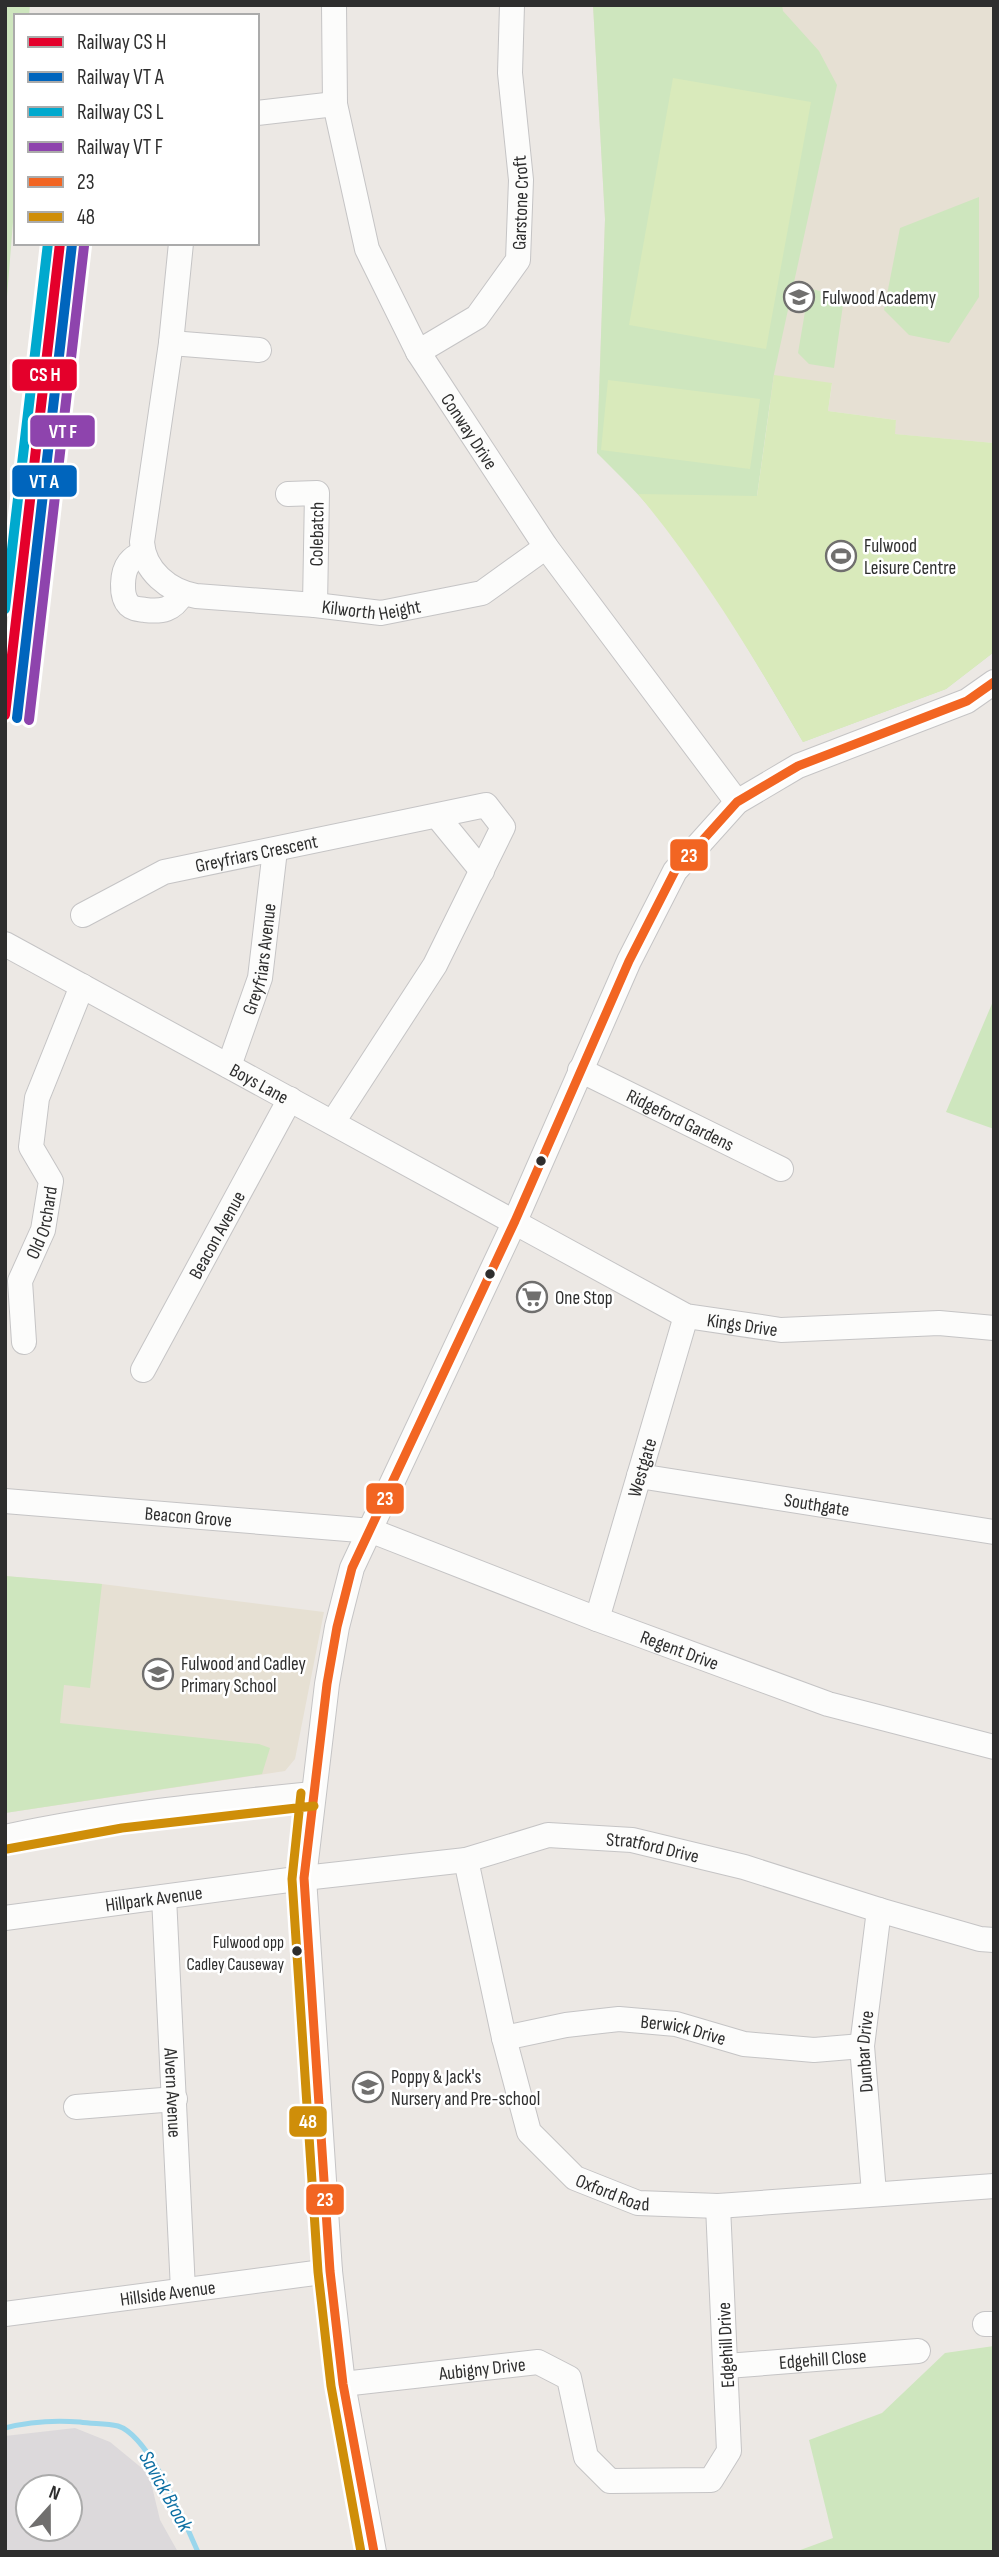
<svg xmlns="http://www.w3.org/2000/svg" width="999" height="2557" font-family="'Sofia Sans Condensed',sans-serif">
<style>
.industrial{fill:#dcd9db;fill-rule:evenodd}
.education{fill:#e6e0d3}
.green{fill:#cee6be}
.pitch{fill:#d9eabb}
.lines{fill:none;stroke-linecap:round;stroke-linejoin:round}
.stream{stroke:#99d6ec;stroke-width:5}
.minor-casing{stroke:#c5c4c5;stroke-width:26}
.minor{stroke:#fcfcfb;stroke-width:24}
.bus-1-casing{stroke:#fff;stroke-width:14}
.bus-2-casing{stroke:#fff;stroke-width:14}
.bus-1{stroke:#f26522;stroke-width:9}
.bus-2{stroke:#cf8e09;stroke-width:9}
.rail-1-casing{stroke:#fff;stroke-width:16}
.rail-2-casing{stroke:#fff;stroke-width:16}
.rail-3-casing{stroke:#fff;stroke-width:16}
.rail-4-casing{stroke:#fff;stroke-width:16}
.rail-1{stroke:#e4002b;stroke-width:10}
.rail-2{stroke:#0065bd;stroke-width:10}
.rail-3{stroke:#00a9ce;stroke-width:10}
.rail-4{stroke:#8e44ad;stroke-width:10}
.bus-dot{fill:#2e2e2e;stroke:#fff;stroke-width:2.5}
.labels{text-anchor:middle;stroke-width:5;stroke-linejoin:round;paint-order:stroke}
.bus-label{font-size:17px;fill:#2e2e2e;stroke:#fff;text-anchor:end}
.street-label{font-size:19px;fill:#2e2e2e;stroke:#fff}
.poi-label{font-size:19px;fill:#2e2e2e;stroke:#fff;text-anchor:start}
.water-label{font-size:21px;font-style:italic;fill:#0d6fa3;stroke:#fff}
.line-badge{stroke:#fff;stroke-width:2.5}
.badge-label{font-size:19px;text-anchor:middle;font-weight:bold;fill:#fff}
</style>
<rect width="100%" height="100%" fill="#ece8e4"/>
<path class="industrial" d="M75 2428 110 2442 149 2474 160 2520 178 2552H5V2436ZM28 2487H70V2529H28Z"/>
<path class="education" d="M593 5H994V443L894 434 896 420 828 411 832 384 597 453 605 219Z
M5 1576 102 1584 324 1612 295 1759 285 1771 5 1813Z"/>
<path class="green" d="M5 5H30L29 16H16V185L5 321Z
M593 5H782L783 11 819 51 837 85 774 374 757 496H701L994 652 946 689 803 742C763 674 724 605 677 541 654 509 625 481 597 453L605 219Z
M979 197V297L949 343 909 335 884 310 900 228Z
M809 288 844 298 834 368 809 364 798 353Z
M994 999V1129L946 1112Z
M5 1576 102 1584 90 1688 64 1685 60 1723 259 1744 270 1748 262 1774 5 1813Z
M994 2346V2552H795L833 2538 809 2440 882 2413 945 2353Z"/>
<path class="pitch" d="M673 78 811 102 766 349 629 325Z
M774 375 832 383 828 411 896 420 895 434 994 443V652L946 689 803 742C753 656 702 571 638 494L757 496Z
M608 380 760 399 750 469 601 450Z"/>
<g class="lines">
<path class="stream" d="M5 2428C31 2421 54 2420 80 2422 92 2424 106 2423 118 2426 150 2436 184 2522 198 2552"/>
<g class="minor-casing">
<g id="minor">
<path id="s1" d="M334 5 335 104 367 249 418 352 546 547 737 802"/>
<path d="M257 113 335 104"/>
<path id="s2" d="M181 243 171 343 142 542C144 571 169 591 196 596L315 605 381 613 482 593 546 547"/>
<path d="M171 343 259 350"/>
<path id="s3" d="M418 352 477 317 518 260 521 180 510 73 512 5"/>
<path d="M288 494 317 493 315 605"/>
<path d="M143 553C138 555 133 558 129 563 122 572 120 596 129 605 133 609 139 609 145 610 162 612 173 610 182 594"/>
<path d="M437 816 482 871"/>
<path id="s4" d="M83 915 164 872 486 805 503 827 435 965 333 1122"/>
<path id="s5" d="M5 944 686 1316 781 1330 939 1323 994 1328"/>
<path id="s6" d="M229 1066 260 978 275 850"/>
<path id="s7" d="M580 1070 781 1169"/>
<path id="s8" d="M24 1342 20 1281 43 1230 51 1181 31 1147 37 1098 82 986"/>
<path id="s9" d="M143 1370 290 1099"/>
<path id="s10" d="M639 1476 994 1532"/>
<path id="s11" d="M5 1501 372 1531 597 1619 828 1704 994 1747"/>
<path id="s12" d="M597 1619 686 1316"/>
<path d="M5 1837C107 1815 210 1804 313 1794"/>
<path id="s13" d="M466 1860 504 2038 529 2132 575 2178 638 2203 718 2206 994 2186"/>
<path id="s14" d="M164 1897 183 2290"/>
<path id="s15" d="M5 1918 304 1878 466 1860 548 1835 632 1840 744 1867 879 1910 980 1939 994 1940"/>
<path id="s16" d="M504 2038 566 2025 619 2019 676 2024 744 2044 814 2050 862 2046"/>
<path d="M76 2107 175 2099"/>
<path id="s17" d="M874 2193 862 2046 879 1910"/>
<path id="s18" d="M5 2314 330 2271"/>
<path d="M985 2324H994"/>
<path id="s19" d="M727 2366 918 2351"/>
<path id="s20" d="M343 2384 538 2362 569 2378 586 2457 610 2481 711 2480 729 2451 718 2206"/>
<path d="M374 2552 343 2384 330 2271 304 1878 327 1684 337 1627 352 1568 515 1221 629 961 675 871 737 802 798 766 967 701 994 682"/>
</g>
</g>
<use href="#minor" class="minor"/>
<g class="bus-1-casing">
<path id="bus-1" d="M374 2552 343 2384 330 2271 304 1878 327 1684 337 1627 352 1568 515 1221 629 961 675 871 737 802 798 766 967 701 994 682"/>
</g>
<g class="bus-2-casing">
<path id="bus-2" d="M301 1793 292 1879 318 2272 331 2386 361 2552
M7 1849 122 1828 314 1806"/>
</g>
<use href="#bus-1" class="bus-1"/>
<use href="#bus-2" class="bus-2"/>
<g class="rail-1-casing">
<path id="rail-1" d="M5 715 60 243"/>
</g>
<g class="rail-2-casing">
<path id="rail-2" d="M17 718 72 244"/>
</g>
<g class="rail-3-casing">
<path id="rail-3" d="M5 609 48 243"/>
</g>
<g class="rail-4-casing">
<path id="rail-4" d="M29 720 84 246"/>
</g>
<use href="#rail-1" class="rail-1"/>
<use href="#rail-2" class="rail-2"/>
<use href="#rail-3" class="rail-3"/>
<use href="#rail-4" class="rail-4"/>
</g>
<defs>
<g id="school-ring" transform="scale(1.575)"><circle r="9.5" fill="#fff" stroke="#706f6e" stroke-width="1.5"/><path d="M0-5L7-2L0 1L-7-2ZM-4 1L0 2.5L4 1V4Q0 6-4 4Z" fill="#706f6e"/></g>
<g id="stadium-ring" transform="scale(1.575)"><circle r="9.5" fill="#fff" stroke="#706f6e" stroke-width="1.5"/><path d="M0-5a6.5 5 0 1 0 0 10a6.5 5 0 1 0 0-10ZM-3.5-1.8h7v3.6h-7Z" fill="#706f6e"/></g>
<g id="supermarket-ring" transform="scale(1.575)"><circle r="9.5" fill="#fff" stroke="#706f6e" stroke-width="1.5"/><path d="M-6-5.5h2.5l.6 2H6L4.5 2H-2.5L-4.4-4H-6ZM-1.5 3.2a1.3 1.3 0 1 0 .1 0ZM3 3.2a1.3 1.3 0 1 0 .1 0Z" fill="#706f6e"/></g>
</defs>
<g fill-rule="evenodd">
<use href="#school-ring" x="799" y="297"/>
<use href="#stadium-ring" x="841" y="556"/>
<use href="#supermarket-ring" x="532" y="1297"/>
<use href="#school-ring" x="158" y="1674"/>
<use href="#school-ring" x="368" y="2087"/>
</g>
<g class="bus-dot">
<circle cx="541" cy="1161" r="6"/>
<circle cx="490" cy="1274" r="6"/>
<circle cx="297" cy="1951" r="6"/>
</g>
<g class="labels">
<g class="bus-label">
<text x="284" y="1948">Fulwood opp<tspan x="284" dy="22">Cadley Causeway</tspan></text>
</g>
<g class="street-label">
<text dy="7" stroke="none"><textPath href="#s3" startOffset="196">Garstone Croft</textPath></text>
<text dy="7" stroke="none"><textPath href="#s1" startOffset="457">Conway Drive</textPath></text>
<text transform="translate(316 534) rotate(-89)" y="7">Colebatch</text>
<text dy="7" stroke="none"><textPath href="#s2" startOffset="560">Kilworth Height</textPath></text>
<text dy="7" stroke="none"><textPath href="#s4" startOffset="186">Greyfriars Crescent</textPath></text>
<text dy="7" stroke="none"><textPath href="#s6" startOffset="112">Greyfriars Avenue</textPath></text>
<text dy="7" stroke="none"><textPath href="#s5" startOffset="290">Boys Lane</textPath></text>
<text dy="7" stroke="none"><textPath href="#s7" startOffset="112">Ridgeford Gardens</textPath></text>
<text dy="7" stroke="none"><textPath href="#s8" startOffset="124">Old Orchard</textPath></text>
<text dy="7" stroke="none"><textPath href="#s9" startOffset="154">Beacon Avenue</textPath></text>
<text dy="7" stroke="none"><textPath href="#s5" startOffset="833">Kings Drive</textPath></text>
<text dy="7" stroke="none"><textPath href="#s12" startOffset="158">Westgate</textPath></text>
<text dy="7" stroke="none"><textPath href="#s10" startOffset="180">Southgate</textPath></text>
<text dy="7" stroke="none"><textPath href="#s11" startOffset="184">Beacon Grove</textPath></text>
<text dy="7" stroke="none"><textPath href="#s11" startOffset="698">Regent Drive</textPath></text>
<text dy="7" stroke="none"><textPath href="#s15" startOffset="656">Stratford Drive</textPath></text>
<text dy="7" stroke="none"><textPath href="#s15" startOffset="150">Hillpark Avenue</textPath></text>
<text dy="7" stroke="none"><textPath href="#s16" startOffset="182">Berwick Drive</textPath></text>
<text dy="7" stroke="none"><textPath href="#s17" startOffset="142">Dunbar Drive</textPath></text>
<text dy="7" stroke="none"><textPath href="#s14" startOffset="196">Alvern Avenue</textPath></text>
<text dy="7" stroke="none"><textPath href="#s13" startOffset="385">Oxford Road</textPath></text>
<text dy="7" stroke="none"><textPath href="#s18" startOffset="164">Hillside Avenue</textPath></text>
<text transform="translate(725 2345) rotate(-93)" y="7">Edgehill Drive</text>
<text dy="7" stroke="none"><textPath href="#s19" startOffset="96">Edgehill Close</textPath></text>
<text dy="7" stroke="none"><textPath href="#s20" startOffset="140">Aubigny Drive</textPath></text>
</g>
<g class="poi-label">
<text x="822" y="304">Fulwood Academy</text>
<text x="864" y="552">Fulwood<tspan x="864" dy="22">Leisure Centre</tspan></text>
<text x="555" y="1304">One Stop</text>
<text x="181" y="1670">Fulwood and Cadley<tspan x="181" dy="22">Primary School</tspan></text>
<text x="391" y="2083">Poppy &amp; Jack's<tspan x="391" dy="22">Nursery and Pre-school</tspan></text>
</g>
<g class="water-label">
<text transform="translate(166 2491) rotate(61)" y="7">Savick Brook</text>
</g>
</g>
<g class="line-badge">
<rect x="11" y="358" width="67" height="34" rx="7" fill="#e4002b"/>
<rect x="29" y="414" width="67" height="34" rx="7" fill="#8e44ad"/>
<rect x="11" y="464" width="67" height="34" rx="7" fill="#0065bd"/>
<rect x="669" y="838" width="40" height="34" rx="7" fill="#f26522"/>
<rect x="365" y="1482" width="40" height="33" rx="7" fill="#f26522"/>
<rect x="288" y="2105" width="40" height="33" rx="7" fill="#cf8e09"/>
<rect x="305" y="2183" width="40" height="33" rx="7" fill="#f26522"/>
</g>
<g class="badge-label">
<text x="45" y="381">CS H</text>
<text x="63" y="438">VT F</text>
<text x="44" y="488">VT A</text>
<text x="689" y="862">23</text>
<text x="385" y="1505">23</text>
<text x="308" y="2128">48</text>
<text x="325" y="2206">23</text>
</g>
<rect width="999" height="2557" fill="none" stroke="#2e2e2e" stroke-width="14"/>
<rect x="14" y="14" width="245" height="231" fill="#ffffff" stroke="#ababab" stroke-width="2"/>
<rect x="28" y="37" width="35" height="10" fill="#e4002b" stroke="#ababab" stroke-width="2"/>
<text x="77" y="49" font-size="21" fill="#2e2e2e">Railway CS H</text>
<rect x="28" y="72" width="35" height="10" fill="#0065bd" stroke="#ababab" stroke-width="2"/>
<text x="77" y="84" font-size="21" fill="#2e2e2e">Railway VT A</text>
<rect x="28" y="107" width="35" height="10" fill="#00a9ce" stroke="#ababab" stroke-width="2"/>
<text x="77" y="119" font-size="21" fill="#2e2e2e">Railway CS L</text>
<rect x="28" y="142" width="35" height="10" fill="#8e44ad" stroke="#ababab" stroke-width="2"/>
<text x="77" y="154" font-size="21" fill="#2e2e2e">Railway VT F</text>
<rect x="28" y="177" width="35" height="10" fill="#f26522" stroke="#ababab" stroke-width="2"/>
<text x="77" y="189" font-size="21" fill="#2e2e2e">23</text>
<rect x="28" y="212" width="35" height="10" fill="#cf8e09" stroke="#ababab" stroke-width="2"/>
<text x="77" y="224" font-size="21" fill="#2e2e2e">48</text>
<g transform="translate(49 2508) rotate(21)"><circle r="33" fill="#ffffff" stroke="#ababab" stroke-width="2"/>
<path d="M0-5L12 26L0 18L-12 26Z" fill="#706f6e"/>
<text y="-10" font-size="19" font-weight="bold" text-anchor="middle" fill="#2e2e2e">N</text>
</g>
</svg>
